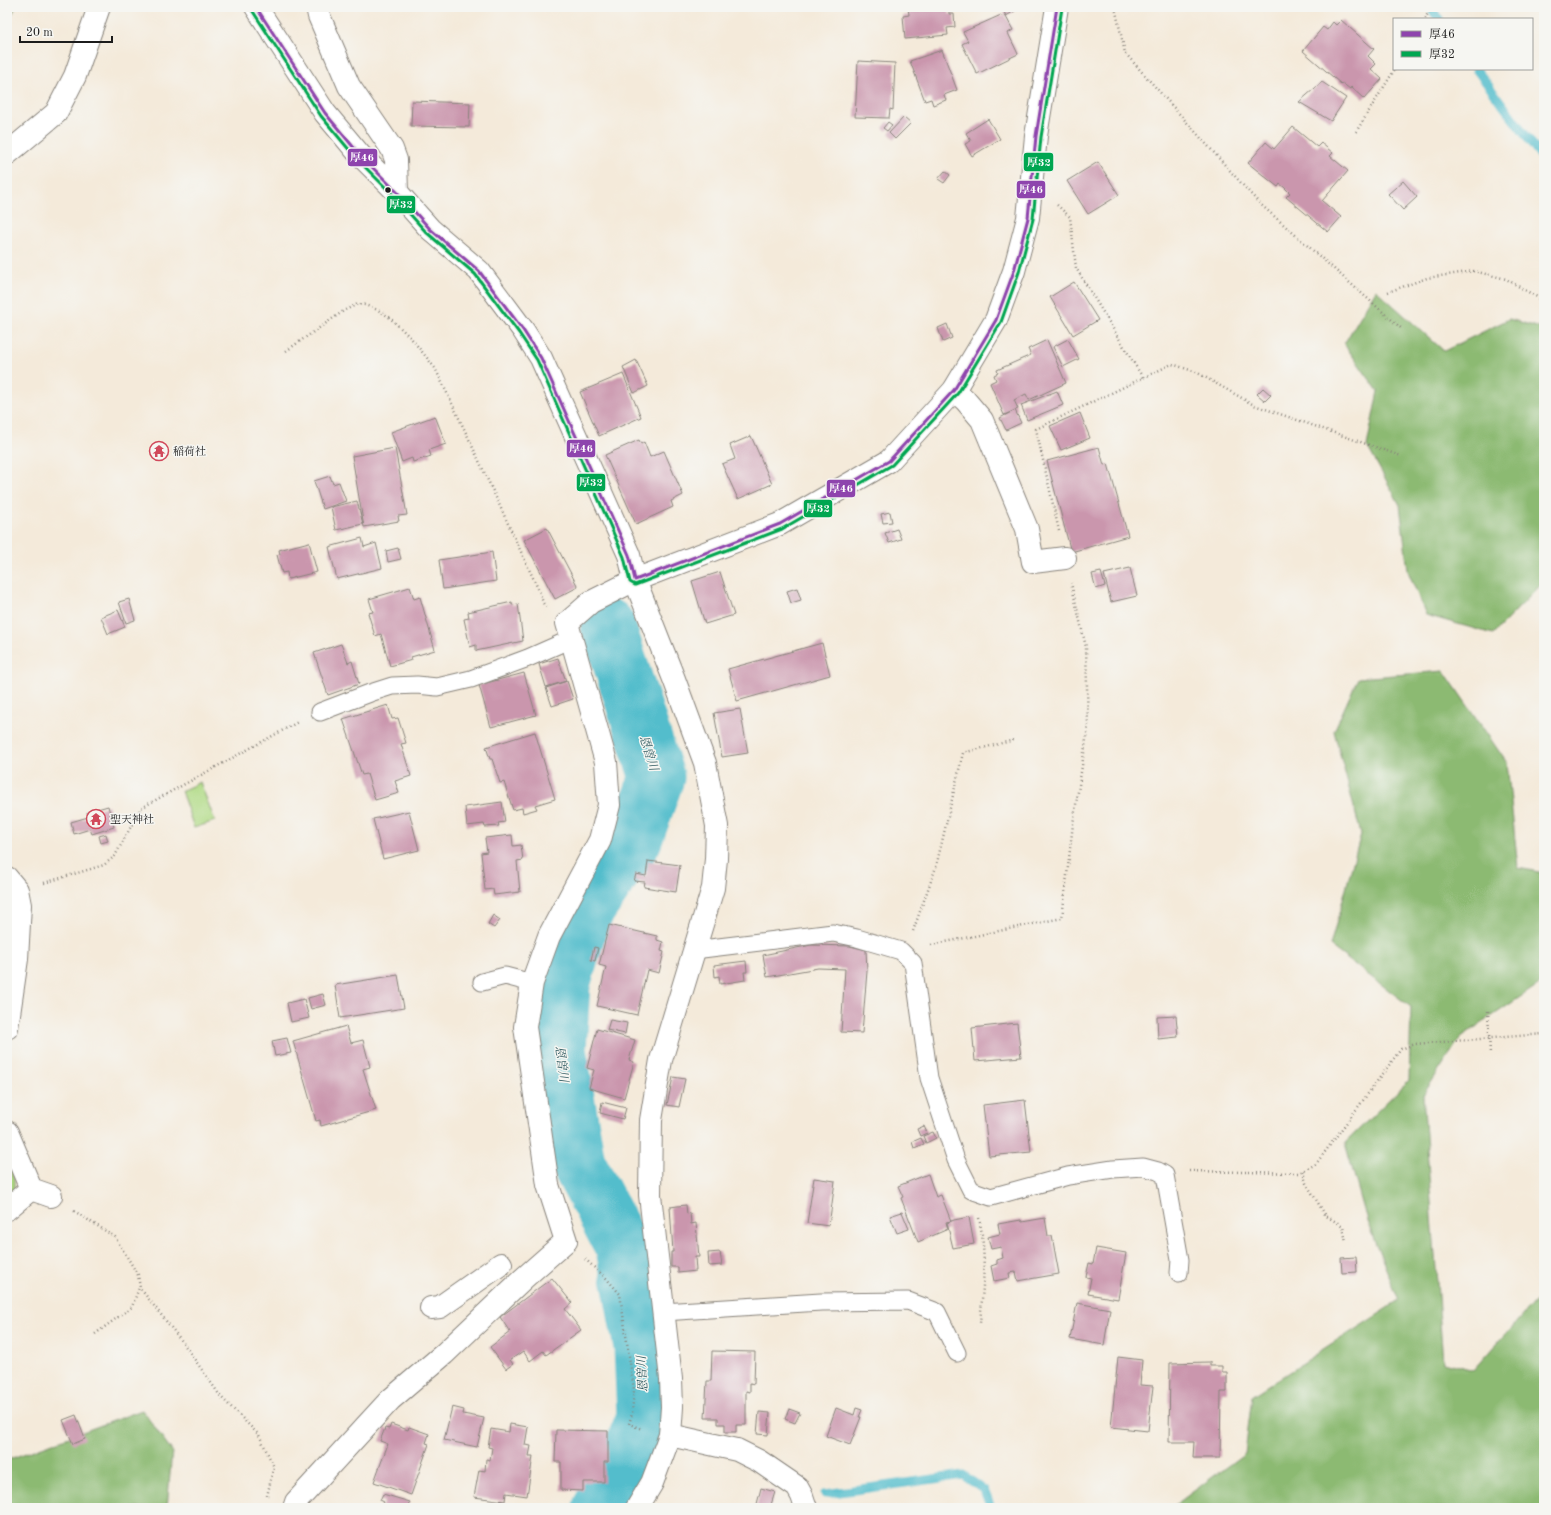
<svg xmlns="http://www.w3.org/2000/svg" width="1551" height="1515" font-family="'Old Standard TT','Noto Serif JP',serif">
<style>
.green{fill:#b0da85;stroke:#667b50}
.forest{fill:#8cba72;stroke:#546b47}
.lines{fill:none;stroke-linecap:round;stroke-linejoin:round}
.stream{stroke:#52bdcc;stroke-width:9}
.river{stroke:#52bdcc;stroke-width:55}
.building{fill:#ca96ad}
.service-casing{stroke:#88837b;stroke-width:19}
.minor-casing{stroke:#88837b;stroke-width:24}
.tertiary-casing{stroke:#88837b;stroke-width:24}
.path{stroke:#88837b;stroke-width:2.5;stroke-dasharray:1 3;stroke-linecap:butt}
.service{stroke:#fff;stroke-width:17}
.minor{stroke:#fff;stroke-width:22}
.tertiary{stroke:#fff;stroke-width:22}
.bus-1-casing{stroke:#f6f6f2;stroke-width:6}
.bus-2-casing{stroke:#f6f6f2;stroke-width:6}
.bus-1{stroke:#8e44ad;stroke-width:3}
.bus-2{stroke:#00a651;stroke-width:3}
.bus-dot{fill:#1c1c1c;stroke:#f6f6f2;stroke-width:1.5}
.labels{text-anchor:middle;stroke-width:3;stroke-linejoin:round;paint-order:stroke}
.poi-label{font-size:11px;fill:#1c1c1c;stroke:#f6f6f2;text-anchor:start}
.water-label{font-size:12px;font-style:italic;fill:#325c62;stroke:#f6f6f2}
.line-badge{stroke:#f6f6f2;stroke-width:1.5}
.badge-label{font-size:11px;text-anchor:middle;font-weight:bold;fill:#fff}
</style>
<rect width="100%" height="100%" fill="#f6f6f2"/>
<filter id="ink" filterUnits="userSpaceOnUse"><feTurbulence type="fractalNoise" baseFrequency=".025" numOctaves="2"/><feDisplacementMap in="SourceGraphic" scale="8" xChannelSelector="R" yChannelSelector="G"/><feConvolveMatrix kernelMatrix="1 2 1 2 8 2 1 2 1" color-interpolation-filters="sRGB"/></filter>
<filter id="wash" filterUnits="userSpaceOnUse"><feTurbulence type="fractalNoise" baseFrequency=".012" numOctaves="4" result="noise"/><feDisplacementMap in="SourceGraphic" scale="16" xChannelSelector="R" yChannelSelector="G"/><feGaussianBlur stdDeviation="0.9" result="paint"/><feColorMatrix in="noise" values="0 0 0 0 0 0 0 0 0 0 0 0 0 0 0 0 0 1.4 0 .05"/><feComposite in="paint" operator="in"/></filter>
<g filter="url(#wash)">
<rect width="100%" height="100%" fill="#f4eada"/>
<path class="green" d="M200 782 215 821 194 828 181 791Z
M7 1157 14 1179V1193L7 1196Z"/>
<path class="forest" d="M7 7H16L7 23Z
M1376 290 1444 351 1509 319 1544 329V580L1537 589 1493 634 1426 615 1408 571 1400 505 1367 446 1378 391 1344 344Z
M1444 671 1507 763 1518 868 1544 873V981L1461 1037 1423 1095 1443 1362 1474 1370 1544 1291V1508H1171L1245 1453 1252 1396 1399 1301 1368 1224 1345 1143 1409 1080 1411 1007 1330 946 1361 834 1334 731 1358 678Z
M142 1410 172 1451 167 1508H7V1460Z"/>
<g class="lines">
<path class="stream" d="M1430 7 1439 19
M1476 69 1544 160
M825 1494 963 1475 984 1490 991 1508"/>
<path class="river" d="M600 1508 620 1478 644 1417 641 1347 623 1248 578 1163 559 1050 563 984 583 916 635 839 657 777 608 626"/>
</g>
<g id="blocks">
<path class="building" d="M908 7H949V14H954L955 27 947 28 948 35 905 39 903 16 909 15Z
M1009 7H1013L1015 11 1006 16 1003 10Z
M1001 15V16L1005 15 1013 30 1008 33 1018 54 977 74 962 44 968 41 963 32Z
M1341 20 1374 49 1368 56 1376 64 1371 69 1382 79 1364 99 1351 87 1350 89 1342 83 1341 84 1303 51 1323 27 1327 30 1333 22 1336 25Z
M942 50 957 90 944 95 946 100 933 105 931 99 925 101 910 61Z
M858 61 895 63 893 110 890 109 889 118 855 117Z
M1322 82 1346 98 1331 121 1299 102Z
M412 101 470 103 469 127 411 126Z
M904 117 911 123 895 139 889 133Z
M988 119 1000 139 972 156 965 144 971 141 966 133Z
M888 122 892 125 887 131 883 128Z
M1293 127 1317 147 1321 143 1333 153 1330 156 1348 171 1322 201 1341 217 1328 232 1286 197 1290 193 1284 187 1280 184 1278 187 1248 163 1266 142 1274 149Z
M1098 162 1119 195 1088 214 1067 181Z
M945 171 950 175 944 183 938 179Z
M1403 181 1417 197 1403 210 1388 194Z
M1074 282 1098 320 1073 335 1050 297Z
M947 324 952 338 943 342 938 328Z
M1068 339 1079 359 1063 367 1053 347Z
M1047 340 1066 383 1029 400 1026 394 1014 400 1018 409 1004 415 990 383 996 380 994 375 998 373 997 370 1031 355 1028 349Z
M636 360 648 386 634 393 623 367Z
M623 374 641 417 599 436 580 392Z
M1263 388 1271 395 1265 401 1257 394Z
M1057 391 1063 405 1027 420 1021 405Z
M1015 410 1021 423 1006 430 1000 418Z
M1080 413 1090 438 1061 450 1050 426Z
M435 416 446 444 429 450 431 456 413 462 412 458 402 462 391 432Z
M751 436 772 484 738 499 722 464 735 459 730 445Z
M639 440 641 444 644 442 650 457 664 451 683 495 671 501 673 507 636 524 605 455Z
M161 445 166 453 157 458 153 450Z
M1099 447 1104 465 1108 464 1128 536 1071 552 1047 461Z
M395 448 407 515 398 516 399 521 364 527 352 456Z
M330 476 333 484 339 482 346 501 323 509 314 481Z
M357 501 363 524 336 530 331 507Z
M890 512 892 522 883 523 881 514Z
M547 528 578 587 555 599 524 540Z
M897 529 901 539 889 543 885 533Z
M362 538 364 547 376 543 382 568 337 579 329 547Z
M309 542 317 572 288 579 287 572 282 573 277 555 280 554 279 550Z
M398 548 401 559 388 562 386 551Z
M492 552 496 581 443 589 439 560Z
M1130 568 1137 596 1111 602 1104 574Z
M720 572 734 615 705 624 692 581Z
M1101 572 1105 586 1096 589 1092 574Z
M410 587 414 599 420 597 435 650 411 657 412 660 390 666 381 634 375 636 368 613 373 612 369 599Z
M797 588 801 600 791 603 787 591Z
M129 599 135 620 126 623 119 602Z
M512 602V605L518 604 523 641 476 651V645L470 647 464 619 469 618 468 612Z
M118 610 125 627 108 634 101 617Z
M822 643 830 675 737 701 728 669Z
M341 644 348 663 352 661 359 684 328 695 314 653Z
M558 658 566 681 546 687 539 664Z
M524 673 536 715 491 727 479 685Z
M567 681 573 699 552 706 546 688Z
M388 705 392 719 398 718 406 743 401 744 411 776 395 781 399 793 375 800 367 774 362 775 343 719Z
M740 709 748 753 722 757 714 713Z
M535 732 555 799 535 805 537 809 523 813 522 808 513 810 504 782 500 783 492 759H490L486 747Z
M502 802 505 822 498 823 499 826 485 827 484 824 467 826 465 807Z
M108 806 114 827 92 834 90 829 74 834 71 822 88 817 87 812Z
M409 811 419 850 383 859 373 819Z
M106 834 108 841 101 843 99 836Z
M512 835 513 846 521 845 523 860 517 861 520 892 494 895 493 889 485 890 481 853 487 852 485 838Z
M648 861 680 865 676 892 644 887 645 882 634 881 636 874 646 876Z
M493 915 500 920 494 928 488 924Z
M609 925 657 936V940L663 942 661 951 664 952 659 973 647 970 637 1015 597 1006 606 967 599 965Z
M811 945 850 946 866 950 867 971 862 1033 841 1032 845 969 818 968 767 977 763 955Z
M594 947 598 948 595 961 591 960Z
M746 961 747 972H744L745 980 720 984 719 976 715 977 714 965Z
M398 975 404 1008 340 1018 335 985Z
M323 994 326 1005 311 1009 308 998Z
M304 999 309 1018 291 1022 287 1003Z
M1176 1016 1178 1037 1158 1039 1157 1017Z
M610 1020 627 1023 625 1034 607 1030Z
M1017 1023 1021 1057 975 1061 972 1028Z
M346 1026 351 1043 363 1040 370 1067 363 1069 376 1110 321 1126 320 1120 316 1121 293 1041Z
M597 1029 635 1040 629 1060 634 1062 624 1098 589 1088 594 1070 587 1068Z
M287 1038 291 1053 275 1056 272 1041Z
M673 1077 685 1079 679 1107 667 1105Z
M1025 1100 1031 1152 989 1156 983 1105Z
M602 1102 626 1108 623 1119 600 1113Z
M924 1126 927 1133 920 1136 917 1129Z
M933 1132 936 1138 926 1143 923 1136Z
M921 1138 924 1144 914 1148 912 1142Z
M928 1174 936 1197 941 1195 951 1221 946 1222 948 1229 918 1242 901 1198 903 1197 898 1186Z
M814 1178 835 1181 829 1226 807 1223Z
M686 1205 687 1214 690 1213 691 1224 696 1223 699 1257H695L696 1271 678 1273V1267H671V1252H673L670 1207Z
M902 1212 909 1229 897 1233 890 1216Z
M969 1217 974 1244 953 1248 947 1223 954 1220Z
M1045 1218 1048 1236H1052L1059 1274 1018 1281 1016 1272 1009 1273 1010 1278 994 1281 991 1266 997 1264V1260L1003 1258 1001 1247 991 1249 988 1237 1000 1234 998 1224 1021 1220 1022 1222Z
M1096 1248 1126 1253 1118 1299 1088 1294 1091 1278 1086 1277 1089 1263 1093 1264Z
M720 1252 722 1265 709 1266 708 1253Z
M1356 1257 1357 1272 1342 1273 1341 1258Z
M552 1278 572 1303 565 1309 581 1330 546 1355 543 1351 530 1361 523 1351 510 1360 513 1364 506 1369 490 1347 510 1332 500 1317Z
M1077 1303 1110 1309 1104 1345 1070 1339Z
M712 1351 755 1352 754 1384 750 1383V1392L746 1391V1425H736V1432H725V1424H718V1418H705L707 1381H711Z
M1118 1357 1142 1360 1140 1385 1153 1386 1148 1431 1111 1427Z
M1210 1362V1366H1222V1372H1227V1392H1221L1220 1458H1193L1194 1442H1169L1170 1363Z
M452 1407 464 1410 463 1414 484 1418 477 1447 444 1440Z
M836 1408 854 1415 856 1408 862 1410 859 1417H861L850 1445 826 1436Z
M789 1409 800 1413 795 1423 785 1419Z
M759 1412 770 1413 768 1435 757 1434Z
M76 1415 85 1439 73 1444 63 1420Z
M391 1424 408 1430 409 1427 429 1434 426 1443 429 1444 411 1495 374 1482 388 1444 380 1441 385 1428 389 1429Z
M510 1424 528 1427 525 1445 531 1446 529 1456H533L527 1496 506 1493 505 1501 474 1497 479 1470 485 1471 486 1459 490 1460 492 1448 488 1447 491 1429 509 1432Z
M556 1430 608 1431V1462H604V1482H583V1491L561 1490V1462H555Z
M761 1488 775 1492 770 1508H756Z
M383 1494 410 1502 407 1508H381L384 1502 380 1500Z
M499 1501 520 1508H496Z"/>
</g>
</g>
<g filter="url(#ink)">
<use href="#blocks" fill-opacity="0" stroke="#88837b" stroke-width="1"/>
<g class="lines">
<g class="service-casing">
<path id="service" d="M320 712 370 693 392 686 417 685 437 687 471 679 528 658 571 639
M694 950 833 933 857 938 901 951 913 963 929 1078 956 1160 971 1190 991 1197 1068 1176 1113 1169 1143 1167 1158 1171 1165 1175 1180 1260 1179 1273
M482 982 505 976 532 983
M663 1312 821 1302 908 1301 937 1312 957 1353"/>
</g>
<g class="minor-casing">
<path id="minor" d="M256 7 325 113 360 155 397 192 430 229 479 271 523 330 541 358 629 555 635 580 591 602 567 623 606 762 609 805 600 840 549 936 532 983 525 1027 548 1185 566 1241 524 1278 444 1354 390 1400 296 1502 294 1508
M317 7 319 16 349 86 392 149 396 160 397 192
M7 154 56 113 75 76 99 7
M954 390 965 400 982 420 1027 529 1033 562 1065 558
M7 878 17 890 20 905 17 959 7 1028
M7 1132 31 1189 7 1209
M31 1189 51 1196
M431 1308 440 1307 501 1264
M670 1435 737 1450 759 1461 797 1487 802 1496 806 1508"/>
</g>
<g class="tertiary-casing">
<path id="tertiary" d="M637 1508 652 1483 670 1435 672 1407 671 1379 650 1195 651 1120 661 1060 713 888 716 859 717 826 705 763 674 679 635 580 780 524 889 461 954 390 996 320 1014 271 1028 218 1036 136 1057 7"/>
</g>
<path class="path" d="M1115 7 1125 53 1258 202 1401 328
M1425 19 1431 7
M1356 132 1395 69
M1057 205 1070 217 1076 268 1143 378
M1388 292 1427 278 1474 271 1506 279 1544 301
M286 351 345 310 358 304 365 305 378 310 389 317 411 338 435 368 468 437 540 593 543 603 546 607
M1059 531 1036 429 1172 364 1196 372 1254 405 1401 456
M44 883 104 865 115 856 141 808 298 722
M913 931 936 867 963 753 1014 740
M931 945 1062 918 1073 824 1088 727 1086 647 1071 583
M1488 1011 1490 1054
M1189 1171 1299 1173 1316 1164 1401 1049 1415 1044 1544 1034
M1303 1171 1306 1183 1326 1216 1343 1226 1346 1243
M74 1211 115 1237 138 1275 140 1288 181 1340 221 1397 259 1435 274 1467 267 1496
M979 1218C987 1253 983 1288 980 1323
M585 1259 606 1278 620 1294 634 1390 632 1414 629 1424 642 1429
M95 1334 132 1307 139 1288"/>
<use href="#service" class="service"/>
<use href="#minor" class="minor"/>
<use href="#tertiary" class="tertiary"/>
<g class="bus-1-casing">
<path id="bus-1" d="M256 7 325 113 360 155 397 192 430 229 479 271 523 330 541 358 629 555 635 580 780 524 889 461 954 390 996 320 1014 271 1028 218 1036 136 1057 7"/>
</g>
<g class="bus-2-casing">
<path id="bus-2" d="M252 10 321 116 356 158 393 195 426 232 475 274 519 333 537 360 624 557 630 582 635 585 782 529 892 465 958 393 1001 322 1019 272 1033 219 1041 137 1062 8"/>
</g>
<use href="#bus-1" class="bus-1"/>
<use href="#bus-2" class="bus-2"/>
</g>
</g>
<defs>
<g id="temple-ring" transform="scale(1)"><circle r="9.5" fill="#f6f6f2" stroke="#d1495b" stroke-width="1.5"/><path d="M0-6L5-2H3V0L6.5 2.5H4V6H1.5V3h-3V6H-4V2.5H-6.5L-3 0V-2H-5Z" fill="#d1495b"/></g>
</defs>
<g fill-rule="evenodd">
<use href="#temple-ring" x="159" y="451"/>
<use href="#temple-ring" x="96" y="819"/>
</g>
<circle class="bus-dot" cx="388" cy="190" r="3.5"/>
<g class="labels">
<g class="poi-label">
<text x="173" y="455">稲荷社</text>
<text x="110" y="823">聖天神社</text>
</g>
<g class="water-label">
<text transform="translate(649 753) rotate(72)" y="4">恩曽川</text>
<text transform="translate(562 1064) rotate(83)" y="4">恩曽川</text>
<text transform="translate(642 1374) rotate(-93)" y="4">恩曽川</text>
</g>
</g>
<g class="line-badge">
<rect x="347" y="148" width="31" height="19" rx="4" fill="#8e44ad"/>
<rect x="1023" y="152" width="31" height="20" rx="4" fill="#00a651"/>
<rect x="1016" y="180" width="30" height="19" rx="4" fill="#8e44ad"/>
<rect x="386" y="195" width="30" height="19" rx="4" fill="#00a651"/>
<rect x="566" y="439" width="30" height="19" rx="4" fill="#8e44ad"/>
<rect x="576" y="473" width="30" height="19" rx="4" fill="#00a651"/>
<rect x="826" y="479" width="30" height="19" rx="4" fill="#8e44ad"/>
<rect x="803" y="499" width="30" height="19" rx="4" fill="#00a651"/>
</g>
<g class="badge-label">
<text x="362" y="161">厚46</text>
<text x="1039" y="166">厚32</text>
<text x="1031" y="193">厚46</text>
<text x="401" y="208">厚32</text>
<text x="581" y="452">厚46</text>
<text x="591" y="486">厚32</text>
<text x="841" y="492">厚46</text>
<text x="818" y="512">厚32</text>
</g>
<rect width="1551" height="1515" fill="none" stroke="#f6f6f2" stroke-width="24"/>
<rect x="1393" y="18" width="140" height="52" fill="#f6f6f2" stroke="#9f9f9c"/>
<rect x="1401" y="31" width="20" height="6" fill="#8e44ad" stroke="#9f9f9c"/>
<text x="1429" y="38" font-size="12" fill="#1c1c1c">厚46</text>
<rect x="1401" y="51" width="20" height="6" fill="#00a651" stroke="#9f9f9c"/>
<text x="1429" y="58" font-size="12" fill="#1c1c1c">厚32</text>
<path d="M20 36v6h92v-6" fill="none" stroke="#1c1c1c" stroke-width="2"/>
<text x="26" y="36" font-size="12" fill="#1c1c1c" stroke="#f6f6f2" stroke-width="3" paint-order="stroke">20 m</text>
</svg>
